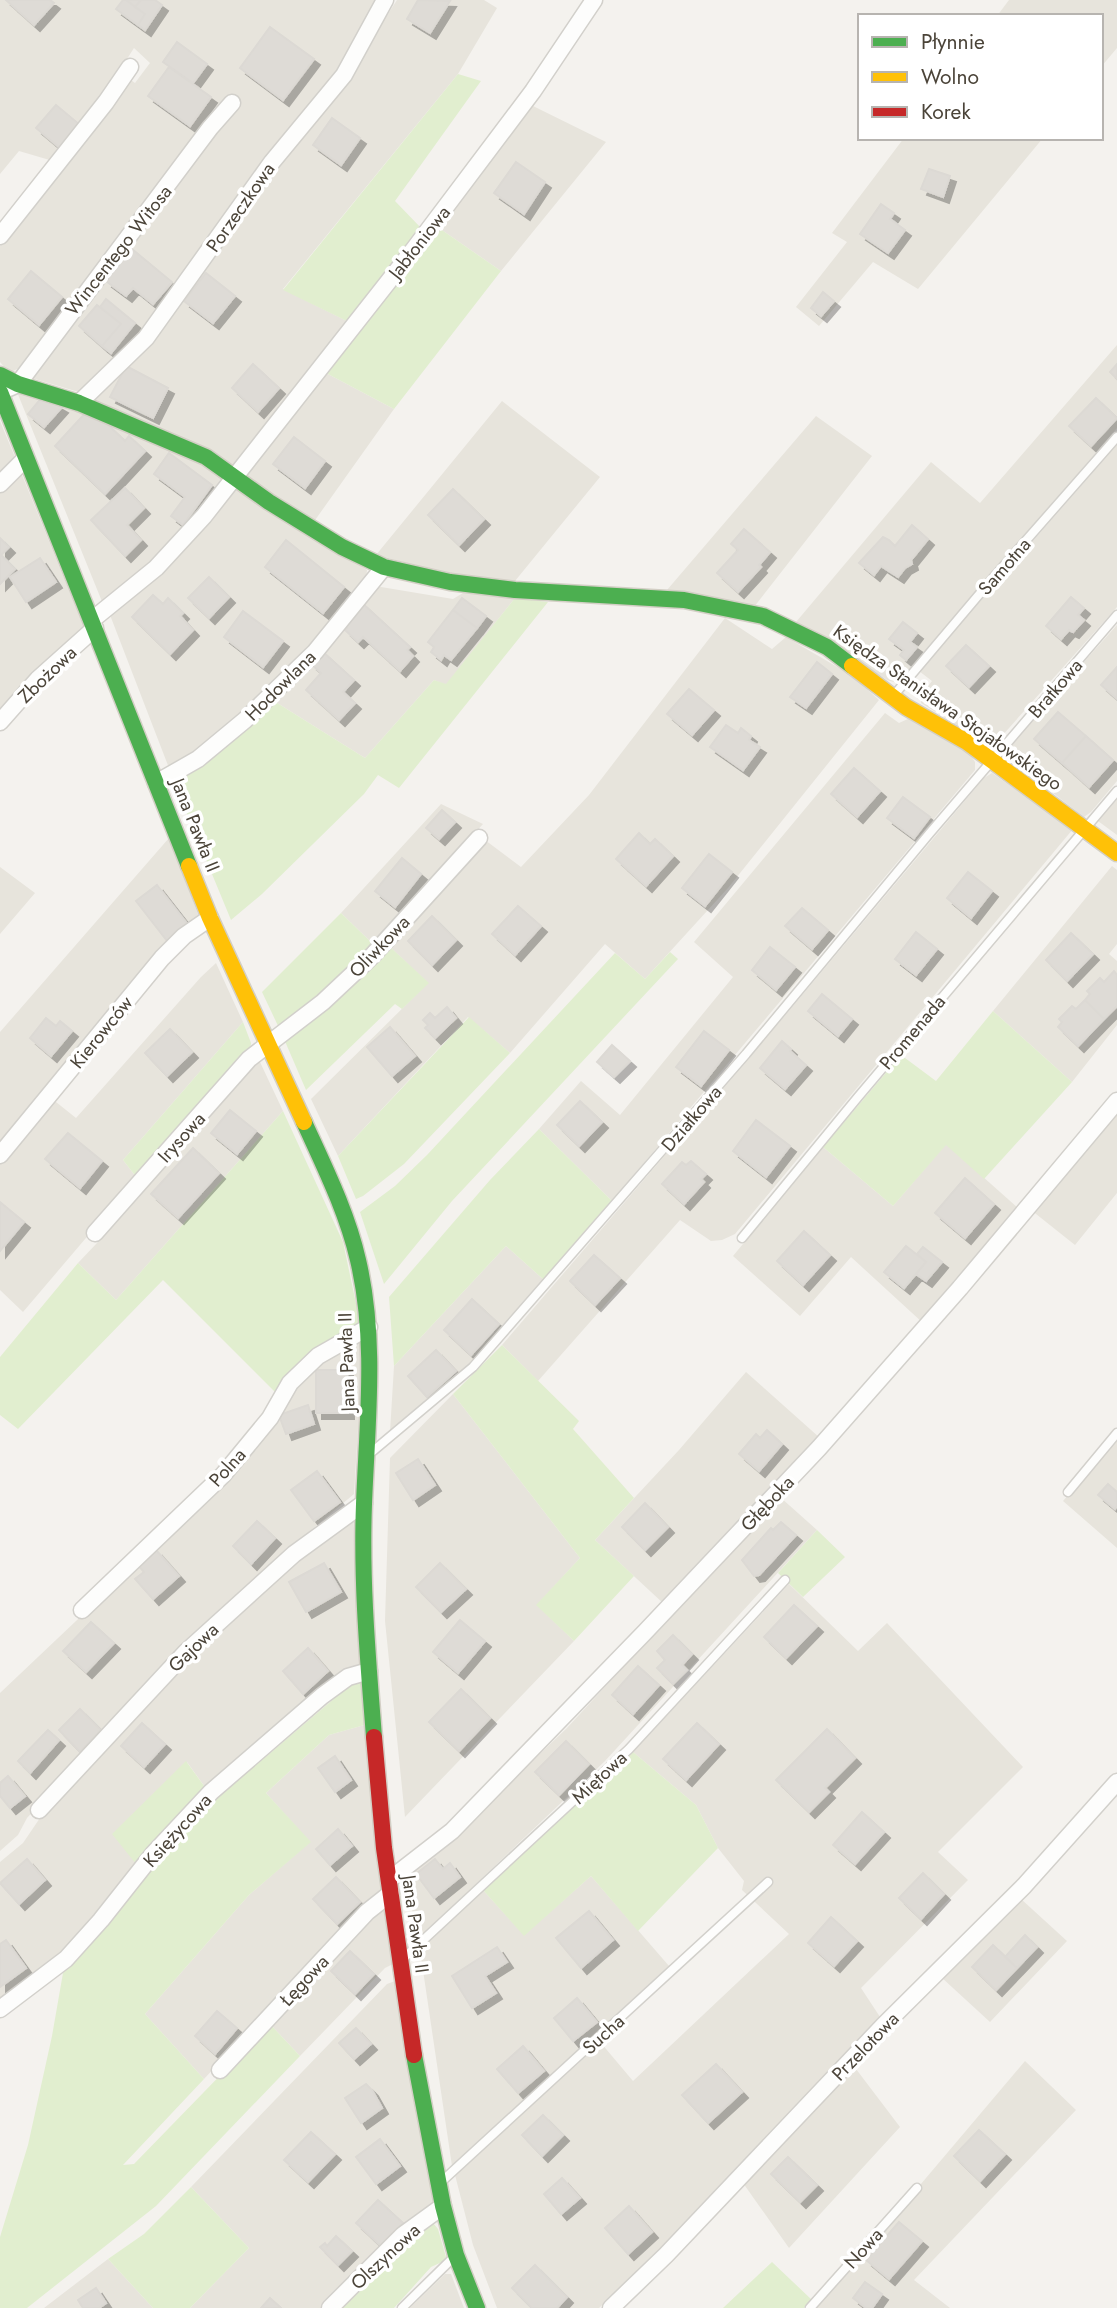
<svg xmlns="http://www.w3.org/2000/svg" width="1117" height="2308" font-family="Jost,sans-serif">
<style>
.residential{fill:#e7e4dc}
.green{fill:#e1eecf}
.building{fill:#dedbd6;stroke:#dcd9d4;stroke-width:2;filter:url(#shadow)}
.lines{fill:none;stroke-linecap:round;stroke-linejoin:round}
.lane-casing{stroke:#d2d0cb;stroke-width:11}
.street-casing{stroke:#d2d0cb;stroke-width:19}
.fast-casing{stroke:#d3cfc5;stroke-width:19}
.slow-casing{stroke:#d3cfc5;stroke-width:19}
.jam-casing{stroke:#d3cfc5;stroke-width:19}
.lane{stroke:#fdfdfc;stroke-width:8}
.street{stroke:#fdfdfc;stroke-width:16}
.fast{stroke:#4caf50;stroke-width:16}
.slow{stroke:#ffc107;stroke-width:16}
.jam{stroke:#c62828;stroke-width:16}
.labels{text-anchor:middle;stroke-width:7;stroke-linejoin:round;paint-order:stroke}
.street-label{font-size:19px;fill:#4b4439;stroke:#fff}
</style>
<defs>
<filter id="shadow"><feDropShadow dx="6" dy="6" stdDeviation="0" flood-color="#0004"/></filter>
</defs>
<rect width="100%" height="100%" fill="#f4f2ee"/>
<path class="residential" d="M0 0H380L339 72 142 335 82 393 28 377 24 366 13 371 7 370 0 362V246L128 78 135 83 150 63 134 48 107 90 53 161 19 151 0 174Z
M397 0H484L497 8 458 74 283 289 351 323 234 468 92 398 275 165 347 77Z
M1009 0H1117V48L1101 67V16H997Z
M533 106 606 142 501 271 439 228Z
M904 138H1043L918 289 873 262 819 326 796 307 847 242 832 233Z
M1117 345V428L903 678 897 683 887 680 796 622 931 462 980 503Z
M326 373 394 409 313 523 249 479 246 472Z
M17 392 75 406 227 477 154 564 103 604Z
M502 401 600 477 515 581 450 574 376 555Z
M816 416 872 456 754 607 667 590Z
M0 421 17 462 0 479Z
M1117 445V607L992 747 921 703V695L932 681 919 671Z
M20 470 84 627 43 665 0 714V490Z
M236 485 367 570 366 579 315 645 199 752 169 768 110 615Z
M381 587 453 599 463 593 515 598 446 685 434 680 365 758 274 701 373 588Z
M725 618 772 649 786 637 851 675 879 700 728 888 645 979 605 944 510 1053 468 1017 338 1156 311 1099 428 983 388 945 485 840 521 867 589 795Z
M1117 625V781L1091 812 1084 817 1010 760 1008 747Z
M885 713 899 723 910 718 970 754 975 762V770L612 1201 539 1129 581 1081 620 1115 733 977 694 942Z
M992 773 1073 829 735 1234 722 1240 711 1241 680 1220 538 1381 502 1345 788 1012 984 778Z
M1117 799V835L1098 821Z
M441 804 483 824 373 944 341 913Z
M169 838 200 919 0 1149V1032Z
M1112 866 1117 870V944L1109 954 1117 961V1025L1072 1082 993 1011Z
M0 867 35 893 0 934Z
M216 963 243 1022 123 1160 137 1178 23 1312 0 1290V1162L51 1098 76 1118 201 977Z
M260 1062 283 1111 116 1300 78 1263 115 1224 249 1069Z
M1117 1110V1193L1075 1245 1031 1210Z
M946 1144 1019 1209 923 1323 851 1257 800 1316 733 1256 823 1147 893 1206Z
M506 1246 544 1280 469 1364 390 1432 394 1366Z
M359 1338 363 1347 354 1494 298 1541 188 1641 27 1818 18 1835 0 1851V1693L228 1477 294 1385 319 1362Z
M746 1372 820 1438 664 1604 595 1540 679 1450Z
M453 1394 580 1558 537 1605 574 1641 405 1817 385 1621 390 1458Z
M1117 1439V1548L1063 1501Z
M780 1497 817 1530 605 1761 417 1940 406 1873 454 1836 567 1728Z
M353 1515 364 1663 207 1790 187 1762 136 1864 101 1913 60 1958 0 2003V1862L23 1843 42 1815 186 1658 299 1555Z
M789 1584 858 1651 887 1623 1023 1767 938 1852 968 1880 861 1988 882 2020 657 2255 599 2308H497L473 2245 455 2175 601 2043 633 2081 789 1934 742 1890 744 1881 718 1848 696 1805 633 1752Z
M368 1724 382 1893 370 1901 204 2079 145 2014 249 1895 310 1842 266 1793 329 1735Z
M591 1876 669 1966 452 2166 420 1950 483 1890 524 1935Z
M1021 1899 1067 1941 990 2022 941 1977Z
M383 1907 393 1964 385 1968 300 2056 270 2024 372 1914Z
M395 1981 433 2203 324 2308H190L249 2248 191 2187 387 1984Z
M1025 2061 1076 2110 914 2280 950 2308H816Z
M853 2065 900 2127 789 2248 743 2183Z
M108 2259 153 2308H44Z
M445 2274H451L464 2308H410Z"/>
<path class="green" d="M458 74 481 81 395 201 422 229 351 323 283 290Z
M439 228 501 271 394 409 326 373Z
M515 598 548 602 399 788 378 775 364 794 262 894 231 920 176 787 178 782 274 701 365 758 434 680 446 684Z
M341 913 373 944 322 997 280 1030 262 992Z
M388 945 429 983 402 1009 395 1004 306 1090 284 1039Z
M670 952 678 959 452 1201 384 1284 360 1212 395 1186 427 1155 615 953 645 979Z
M993 1011 1072 1082 984 1179 946 1145 893 1206 823 1147 901 1055 936 1081Z
M469 1017 510 1053 404 1164 363 1196 356 1199 338 1156Z
M243 1022 251 1043 250 1051 137 1178 123 1160Z
M283 1111 343 1242 361 1327 311 1356 275 1392 163 1280 18 1429 0 1415V1357L78 1263 116 1300Z
M539 1129 612 1201 544 1280 506 1246 394 1366 389 1297 490 1180Z
M502 1345 579 1421 573 1429 634 1498 595 1540 634 1576 574 1641 536 1605 580 1558 453 1394Z
M817 1530 845 1557 803 1597 778 1573Z
M356 1680H363L368 1724 329 1735 266 1793 311 1842 249 1895 145 2014 204 2079 123 2165 134 2164 270 2024 300 2056 156 2206 27 2308H0V2237L28 2145 52 2036 63 1973 150 1865 210 1804Z
M633 1752 696 1805 718 1848 638 1931 591 1876 524 1936 483 1890Z
M186 1761 207 1790 136 1864 112 1834Z
M191 2187 249 2248 190 2308H153L108 2259 144 2234Z
M433 2223 438 2229 446 2257 442 2262 431 2267 394 2308H336L405 2238Z
M772 2262 812 2300 804 2308H723Z"/>
<path class="building" d="M6 0H50L54 3 34 25Z
M123 0H126L145 14 138 25 116 9Z
M126 0H141L135 7Z
M141 0H155L162 5 145 30 138 25 145 14 135 7Z
M418 0 450 1 430 33 407 19Z
M270 27 314 59 283 100 240 68Z
M177 42 207 64 193 83 163 62Z
M169 67 211 97 190 126 148 96Z
M56 105 80 125 60 148 36 128Z
M332 118 360 138 341 165 313 145Z
M516 162 545 182 524 214 494 193Z
M929 169 950 176 943 197 921 189Z
M881 204 894 213 890 219 905 230 888 253 860 234Z
M132 249 172 282 153 304 133 288 126 296 106 281Z
M31 271 62 297 39 325 8 299Z
M206 273 235 296 213 323 184 301Z
M823 292 834 301 821 316 811 308Z
M106 299 135 323 111 353 102 346 121 324 100 307Z
M97 305 121 324 102 346 79 326Z
M253 364 279 388 258 412 232 388Z
M1117 364V379L1110 372Z
M126 366 168 388 153 418 110 397Z
M43 396 62 407 44 427 28 414Z
M1096 398 1117 418 1091 446 1069 426Z
M90 408 125 441 129 436 145 451 105 494 55 446Z
M294 437 325 461 305 488 273 464Z
M169 453 212 485 183 525 171 516 185 497 154 474Z
M125 488 144 508 127 525 141 540 125 556 91 520Z
M453 489 484 519 459 545 428 515Z
M912 525 928 539 911 560 912 564 905 568 898 577 881 566 874 575 859 563 883 537 889 540 895 546Z
M744 529 770 552 759 565 761 567 738 592 717 573 738 550 731 544Z
M0 538 9 547 1 555 15 569 0 584Z
M286 540 344 587 323 613 265 567Z
M40 558 56 582 26 602 10 577Z
M209 577 229 597 209 618 188 598Z
M153 595 163 604 168 598 183 613 180 616 193 630 170 654 132 617Z
M1071 597 1084 608 1078 615 1084 620 1073 632 1069 630 1061 639 1046 626Z
M462 598 486 616 477 628 453 610Z
M361 602 410 647 407 650 413 656 400 671 363 637 358 642 345 630 347 628 342 624Z
M453 610 477 628 451 660 444 655 441 660 431 652 434 647 428 642Z
M243 611 283 641 263 667 224 637Z
M903 622 917 633 910 642 917 647 906 660 900 655 904 650 889 639Z
M966 645 989 666 969 687 946 666Z
M322 651 354 680 343 692 355 703 339 720 306 690 321 673 311 664Z
M817 662 832 674 806 708 790 697Z
M1117 667V699L1101 685Z
M689 689 714 710 692 735 667 714Z
M1058 712 1086 736 1062 763 1034 739Z
M726 725 738 733 741 728 751 736 749 740 760 747 743 770 710 747Z
M1086 736 1113 760 1089 787 1062 763Z
M854 768 880 791 857 817 831 794Z
M903 797 930 817 914 838 887 818Z
M442 810 455 822 439 839 426 828Z
M639 833 650 844 655 839 673 856 646 886 616 859Z
M709 854 732 872 705 906 682 888Z
M402 858 421 874 395 907 375 891Z
M968 872 992 891 971 918 947 898Z
M157 885 189 926 168 942 136 901Z
M518 906 541 926 515 955 492 934Z
M802 908 828 930 812 949 785 926Z
M432 916 456 940 432 965 408 941Z
M916 932 937 949 916 975 895 959Z
M1071 933 1093 954 1067 981 1046 960Z
M770 947 795 967 776 990 752 970Z
M1114 971 1117 975V1006L1104 1019 1085 1000 1090 994 1087 991 1100 978 1104 982Z
M822 994 852 1019 838 1036 808 1011Z
M1085 1000 1104 1019 1078 1046 1058 1027 1062 1022 1059 1019 1072 1006 1076 1009Z
M447 1007 456 1018 435 1038 425 1028 428 1025 423 1020 430 1013 435 1018Z
M46 1018 56 1026 60 1021 72 1031 51 1056 30 1038Z
M390 1027 415 1056 392 1076 367 1047Z
M170 1029 192 1052 167 1076 145 1053Z
M704 1031 729 1050 701 1086 676 1067Z
M782 1041 791 1049 790 1051 806 1065 785 1089 760 1068Z
M612 1045 630 1061 614 1077 597 1062Z
M580 1101 602 1122 579 1146 557 1125Z
M230 1110 256 1131 237 1154 211 1133Z
M756 1120 790 1146 766 1177 733 1151Z
M68 1133 102 1161 80 1188 45 1159Z
M193 1148 219 1173 178 1218 151 1194Z
M691 1161 706 1174 701 1179 704 1182 684 1204 662 1184 682 1162 686 1165Z
M965 1178 994 1204 965 1238 935 1213Z
M0 1202 24 1222 0 1251Z
M804 1231 830 1255 803 1285 777 1261Z
M906 1246 926 1262 904 1288 884 1272Z
M923 1247 942 1262 926 1281 916 1274 926 1262 917 1254Z
M594 1255 620 1278 595 1305 570 1281Z
M472 1299 499 1324 471 1355 444 1330Z
M436 1350 456 1371 427 1397 408 1376Z
M316 1370H347L348 1413H316Z
M308 1405 314 1424 286 1434 279 1415Z
M767 1430 782 1444 759 1471 739 1454 756 1434 760 1438Z
M418 1459 435 1485 413 1500 396 1473Z
M317 1471 340 1502 314 1521 291 1490Z
M1108 1484 1117 1492V1506L1115 1509 1098 1495Z
M645 1503 668 1527 645 1550 622 1527Z
M257 1521 275 1538 251 1564 233 1546Z
M781 1522 796 1535 759 1575 754 1576 742 1560 771 1528 773 1530Z
M156 1550 179 1576 153 1599 135 1579 144 1572 138 1565Z
M324 1563 341 1592 306 1612 289 1582Z
M440 1563 466 1589 441 1612 416 1587Z
M794 1605 817 1626 786 1658 764 1637Z
M460 1620 485 1641 458 1673 433 1652Z
M91 1622 114 1643 86 1672 63 1651Z
M673 1635 692 1654 682 1665 687 1670 673 1684 657 1668 665 1660 657 1651Z
M308 1648 328 1671 303 1694 283 1671Z
M638 1666 659 1685 633 1714 612 1695Z
M461 1689 490 1718 459 1751 429 1722Z
M80 1709 101 1730 80 1752 59 1730Z
M142 1723 165 1744 144 1767 121 1746Z
M697 1723 719 1744 686 1780 663 1759Z
M827 1729 855 1758 825 1788 829 1792 809 1812 776 1780Z
M48 1730 59 1740 30 1773 18 1761Z
M566 1741 589 1764 559 1795 535 1772Z
M335 1756 351 1780 335 1792 318 1768Z
M8 1776 25 1796 10 1808 0 1796V1783Z
M862 1812 884 1832 855 1864 833 1845Z
M338 1829 352 1846 330 1865 316 1849Z
M27 1859 45 1880 19 1904 0 1883Z
M435 1859 443 1869 450 1863 460 1877 434 1898 416 1874Z
M923 1873 944 1894 921 1919 899 1898Z
M336 1877 360 1902 337 1924 313 1899Z
M589 1911 613 1940 581 1968 556 1938Z
M831 1917 857 1941 834 1966 808 1943Z
M1025 1935 1037 1947 1017 1968 1005 1957Z
M6 1940 26 1968 0 1987V1944Z
M993 1945 1017 1968 996 1990 972 1967Z
M497 1947 507 1962 485 1976 496 1993 472 2008 452 1976Z
M350 1951 374 1974 355 1994 331 1971Z
M577 1998 597 2022 573 2041 554 2018Z
M217 2011 237 2028 215 2054 195 2036Z
M356 2028 371 2044 354 2059 339 2043Z
M523 2046 544 2071 518 2093 497 2069Z
M716 2064 742 2092 708 2123 682 2095Z
M366 2084 372 2090 382 2108 361 2123 345 2098Z
M543 2115 563 2135 542 2156 522 2135Z
M979 2130 1005 2154 980 2181 954 2156Z
M311 2132 335 2154 308 2182 284 2160Z
M380 2139 400 2166 376 2184 356 2157Z
M788 2157 817 2185 800 2202 771 2174Z
M562 2178 580 2198 561 2214 544 2194Z
M378 2200 403 2223 382 2247 356 2223Z
M629 2206 652 2232 628 2254 605 2228Z
M899 2222 922 2241 889 2279 866 2260Z
M336 2236 352 2251 338 2265 320 2247 325 2243 327 2246Z
M535 2265 567 2297 557 2308H532L512 2288Z
M865 2282 882 2294 872 2308H866L853 2298Z
M96 2288 106 2303 99 2308H83L78 2300Z
M270 2298 281 2308H261Z"/>
<g class="lines">
<g class="lane-casing">
<path id="lane" d="M895 694 993 578 1117 437
M742 1238 858 1097 1117 791
M373 1451 473 1367 746 1054 929 834 1117 615
M1068 1492 1117 1433
M405 1957 629 1749 785 1580
M440 2183 768 1882
M402 2308 455 2256
M810 2308 917 2188"/>
</g>
<g class="street-casing">
<path id="street" d="M0 236 106 102 130 67
M9 388 18 384 210 128 232 103
M79 403 146 338 272 162 344 75 385 0
M0 484 26 458
M92 620 156 568 204 516 414 249 533 91 594 0
M0 722 38 679 95 628
M156 783 198 759 245 720 315 652 384 567
M0 1155 162 958 184 936 210 918
M95 1233 249 1059 323 1002 372 956 479 838
M82 1610 223 1475 270 1418 290 1383 318 1356 369 1327
M39 1810 186 1652 294 1554 364 1503
M389 1880 452 1831 645 1632 819 1448 960 1288 1117 1101
M0 2009 66 1959 101 1920 154 1853 211 1792 322 1696 348 1677 369 1671
M220 2070 367 1912 391 1893
M330 2308 403 2235 443 2206
M611 2308 666 2255 883 2026 1024 1886 1117 1782"/>
</g>
<g class="fast-casing">
<path id="fast" d="M0 375 18 384 79 403 206 457 269 502 342 547 384 567 450 582 515 590 684 600 763 616 827 647 852 666
M0 392 189 866
M304 1122C324 1166 347 1212 358 1260 377 1340 367 1423 364 1504 361 1582 368 1659 374 1737
M414 2055 443 2206 456 2255 477 2308"/>
</g>
<g class="slow-casing">
<path id="slow" d="M852 666 906 707 967 742 1117 853
M189 866 210 918 304 1122"/>
</g>
<g class="jam-casing">
<path id="jam" d="M374 1737 384 1848 414 2055"/>
</g>
<use href="#lane" class="lane"/>
<use href="#street" class="street"/>
<use href="#fast" class="fast"/>
<use href="#slow" class="slow"/>
<use href="#jam" class="jam"/>
</g>
<g class="labels">
<g class="street-label">
<text transform="translate(240 207) rotate(-55)" y="7">Porzeczkowa</text>
<text transform="translate(419 242) rotate(-52)" y="7">Jabłoniowa</text>
<text transform="translate(118 250) rotate(-52)" y="7">Wincentego Witosa</text>
<text transform="translate(1004 566) rotate(-49)" y="7">Samotna</text>
<text transform="translate(47 674) rotate(-44)" y="7">Zbożowa</text>
<text transform="translate(280 685) rotate(-45)" y="7">Hodowlana</text>
<text transform="translate(1055 688) rotate(-49)" y="7">Bratkowa</text>
<text transform="translate(948 707) rotate(35)" y="7">Księdza Stanisława Stojałowskiego</text>
<text transform="translate(196 825) rotate(68)" y="7">Jana Pawła II</text>
<text transform="translate(379 946) rotate(-46)" y="7">Oliwkowa</text>
<text transform="translate(101 1032) rotate(-51)" y="7">Kierowców</text>
<text transform="translate(912 1032) rotate(-50)" y="7">Promenada</text>
<text transform="translate(691 1118) rotate(-49)" y="7">Działkowa</text>
<text transform="translate(181 1137) rotate(-48)" y="7">Irysowa</text>
<text transform="translate(346 1362) rotate(-92)" y="7">Jana Pawła II</text>
<text transform="translate(227 1467) rotate(-48)" y="7">Polna</text>
<text transform="translate(767 1503) rotate(-47)" y="7">Głęboka</text>
<text transform="translate(193 1647) rotate(-44)" y="7">Gajowa</text>
<text transform="translate(599 1777) rotate(-43)" y="7">Miętowa</text>
<text transform="translate(177 1830) rotate(-48)" y="7">Księżycowa</text>
<text transform="translate(416 1924) rotate(82)" y="7">Jana Pawła II</text>
<text transform="translate(304 1980) rotate(-47)" y="7">Łęgowa</text>
<text transform="translate(603 2034) rotate(-42)" y="7">Sucha</text>
<text transform="translate(865 2046) rotate(-46)" y="7">Przelotowa</text>
<text transform="translate(863 2248) rotate(-48)" y="7">Nowa</text>
<text transform="translate(385 2256) rotate(-43)" y="7">Olszynowa</text>
</g>
</g>
<rect x="858" y="14" width="245" height="126" fill="#ffffff" stroke="#b7b4b0" stroke-width="2"/>
<rect x="872" y="37" width="35" height="10" fill="#4caf50" stroke="#b7b4b0" stroke-width="2"/>
<text x="921" y="49" font-size="21" fill="#4b4439">Płynnie</text>
<rect x="872" y="72" width="35" height="10" fill="#ffc107" stroke="#b7b4b0" stroke-width="2"/>
<text x="921" y="84" font-size="21" fill="#4b4439">Wolno</text>
<rect x="872" y="107" width="35" height="10" fill="#c62828" stroke="#b7b4b0" stroke-width="2"/>
<text x="921" y="119" font-size="21" fill="#4b4439">Korek</text>
</svg>
